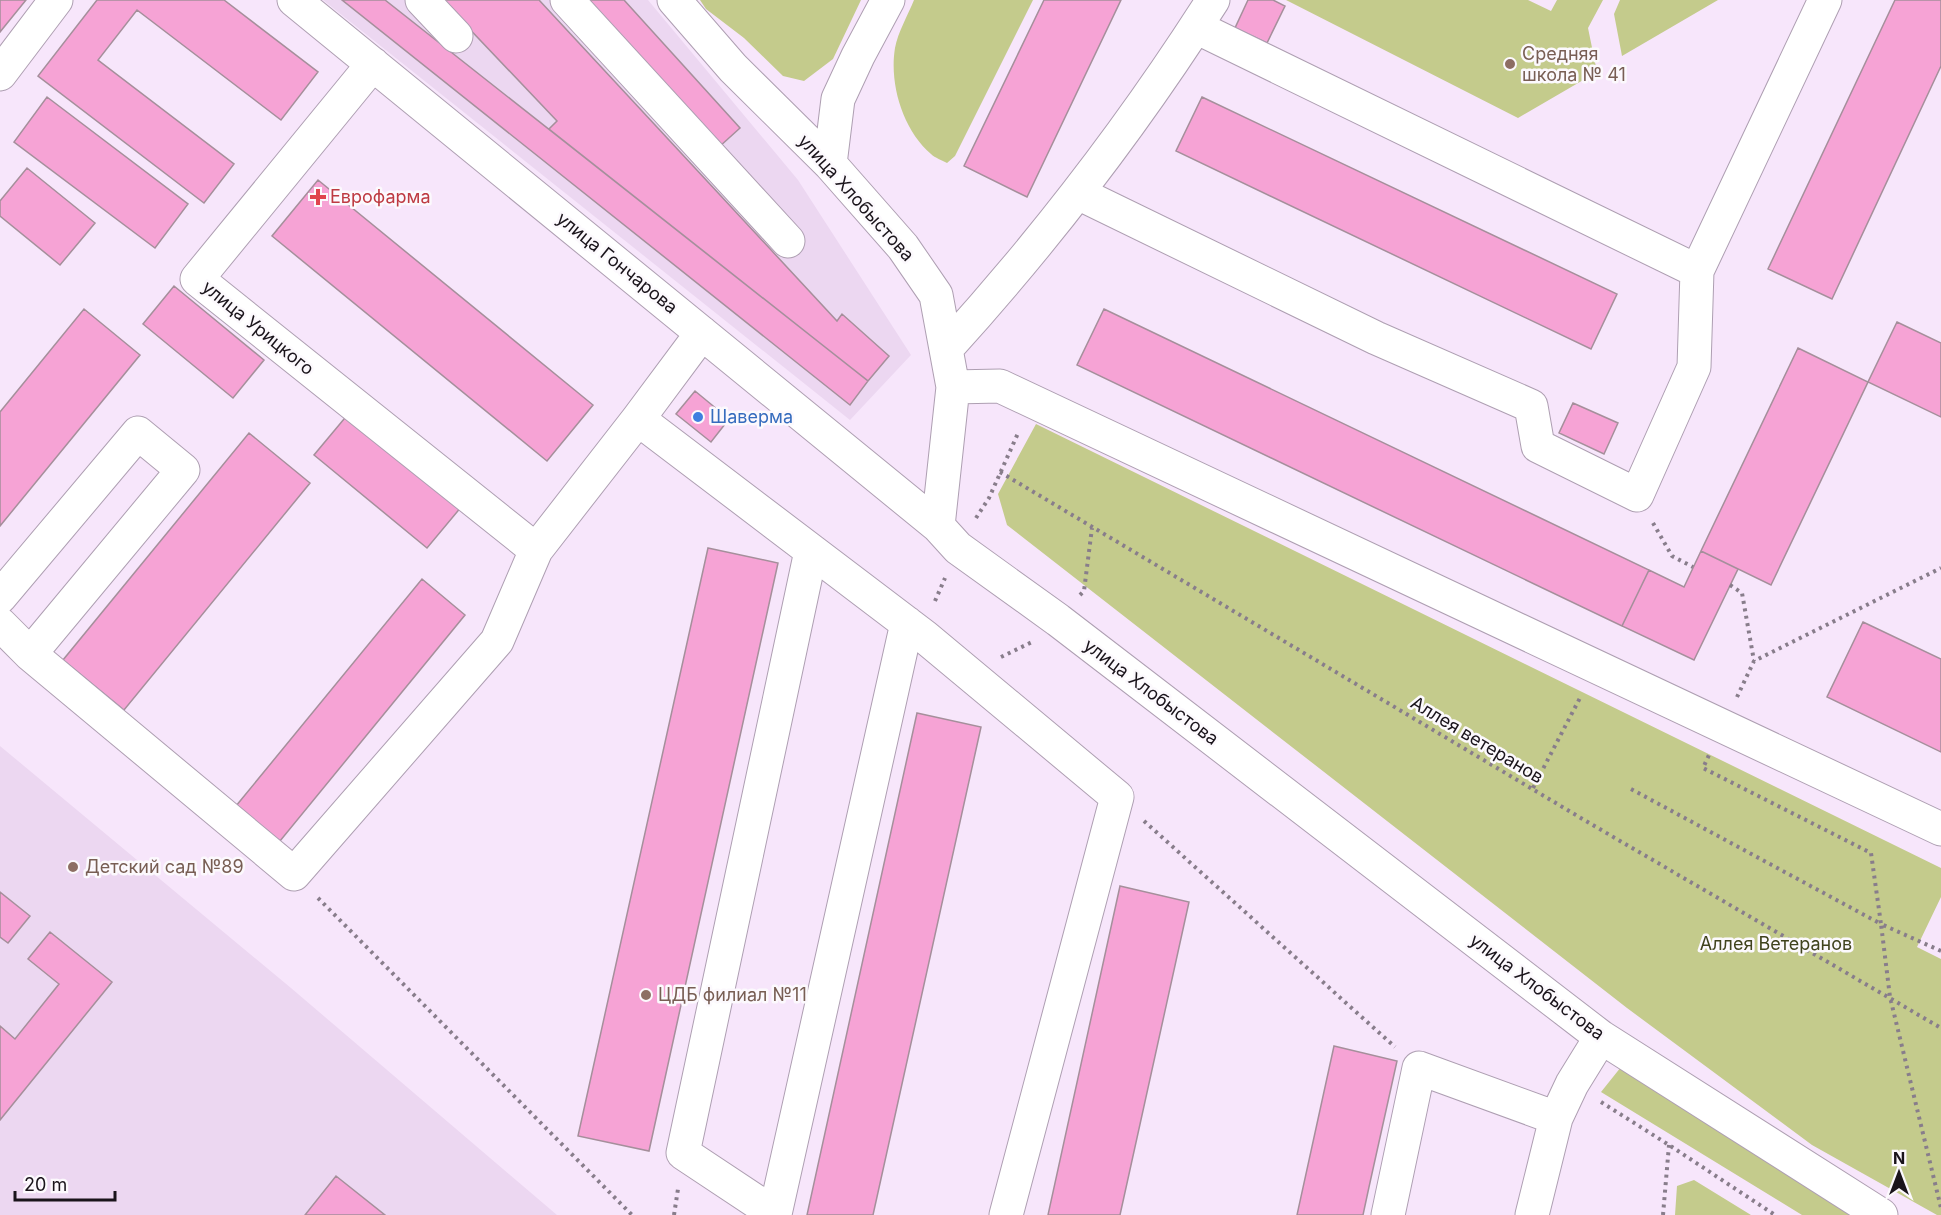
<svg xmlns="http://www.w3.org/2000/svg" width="1941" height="1215" font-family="Inter,sans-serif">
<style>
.built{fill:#ecd7f1}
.green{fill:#c4cb8c}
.building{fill:#f6a3d5;stroke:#a58f9b;stroke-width:1.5}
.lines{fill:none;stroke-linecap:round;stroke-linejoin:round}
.minor-casing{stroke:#ae9fb2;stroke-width:35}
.path{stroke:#887d8b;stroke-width:4;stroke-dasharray:3 4.5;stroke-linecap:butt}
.minor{stroke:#fff;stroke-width:33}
.education-dot{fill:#8d6e63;stroke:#fcf9fd;stroke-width:2}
.health-dot{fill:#e0444e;stroke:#fcf9fd;stroke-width:2}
.shop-dot{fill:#3f7fe0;stroke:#fcf9fd;stroke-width:2}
.labels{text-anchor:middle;stroke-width:5;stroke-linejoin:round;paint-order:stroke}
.education-label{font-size:18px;fill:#785e54;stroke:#fcf9fd;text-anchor:start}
.health-label{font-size:18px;fill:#be3a42;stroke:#fcf9fd;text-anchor:start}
.street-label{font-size:18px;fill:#1a141b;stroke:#fcf9fd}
.shop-label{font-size:18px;fill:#366cbe;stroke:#fcf9fd;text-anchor:start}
.park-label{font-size:18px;fill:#40431d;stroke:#fcf9fd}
</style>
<rect width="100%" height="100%" fill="#f7e6fb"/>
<path class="built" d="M323 0H648L798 180 911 355 850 420Z
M0 746 291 988 557 1215H0Z"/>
<path class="green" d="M700 0H861L833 59 804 81 783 76 744 38 706 9Z
M914 0H1033L955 156 947 163C942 160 935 158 931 154 903 130 889 84 895 48 898 32 908 15 914 0Z
M1286 0H1528L1551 11 1557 0H1603L1588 28 1597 72 1518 118Z
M1620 0H1718L1622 56 1614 14Z
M1036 424 1941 868V897L1917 947 1941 959V1215H1937L1812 1145 1627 1008 1007 525 998 494Z
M1621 1067 1850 1215H1802L1601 1092Z
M1694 1180 1751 1215H1675L1677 1186Z"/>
<path class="building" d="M0 0H26L0 32Z
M97 0H224L318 72 281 120 137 10 98 60 234 164 204 203 38 76Z
M342 0H385L868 381 850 405Z
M442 0H539L837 321 842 314 889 356 868 381 549 129 557 121Z
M587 0H624L740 128 719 147Z
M1044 0H1121L1027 197 964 166Z
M1248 0H1273L1285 6 1267 43 1235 28Z
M1895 0H1941V66L1832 299 1768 269Z
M47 97 188 204 155 248 14 142Z
M1202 97 1617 294 1591 349 1176 151Z
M27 168 95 223 60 265 0 216V201Z
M318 180 593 405 547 461 272 236Z
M174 286 264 360 233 398 143 324Z
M84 309 140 355 0 526V412Z
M1104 309 1649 570 1622 626 1077 365Z
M1897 322 1941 343V417L1868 382Z
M1798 348 1868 382 1771 585 1701 551Z
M695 391 729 419 711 442 676 414Z
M1573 403 1618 423 1604 454 1559 433Z
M349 413 462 506 427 548 314 455Z
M249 433 310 483 124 710 63 660Z
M708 548 778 563 649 1151 578 1136Z
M1701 551 1738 569 1694 660 1622 626 1649 570 1684 587Z
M422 579 465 615 280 841 236 806Z
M1863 622 1941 659V752L1827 697Z
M917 713 981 727 873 1215H807Z
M1120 886 1189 902 1120 1215H1048Z
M0 892 30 916 8 943 0 937Z
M50 932 112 982 0 1120V1026L15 1039 59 984 28 959Z
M1334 1046 1397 1061 1369 1187 1363 1215H1297Z
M336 1176 385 1215H305Z"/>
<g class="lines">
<g class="minor-casing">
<path id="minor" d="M294 0 938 526 958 548 1058 620 1601 1037 1881 1215
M422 0 456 36
M567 0 788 241
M674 0 733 68 830 164 903 247 936 295 953 387 938 526
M1196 27 1697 271
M373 64 197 279 536 550
M0 74 56 0
M830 164 838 99 858 56 888 0
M1078 193 1376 338 1531 406 1538 446 1637 495 1694 367 1697 271 1825 0
M946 349C1044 241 1134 124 1213 0
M953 387 1000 386 1941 829
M638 419 925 637 1117 797 1006 1215
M811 551 683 1153 775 1214 907 623
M0 597 138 433 183 470 30 654
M0 624 30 654 294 874 497 641 536 550 638 419 702 333
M1388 1215 1419 1068 1556 1118 1572 1084 1601 1037
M1532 1215 1556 1118"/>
</g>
<path class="path" d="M1000 472 1591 824 1941 1028
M976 518 989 498 1019 431
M1653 523 1672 556 1693 567
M1730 585 1742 593 1754 661
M1080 595 1084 591 1092 528
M935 601 945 578
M1001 657 1032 642
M1737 697 1754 661 1941 568
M1533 788 1581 696
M1631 789 1881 924 1871 853 1703 768 1709 755
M1144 821 1395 1047
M318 898 632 1215
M1941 951 1881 924 1890 997 1941 1208
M1601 1102 1669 1145 1775 1215
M674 1215 678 1189
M1663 1215 1669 1145"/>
<use href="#minor" class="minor"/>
</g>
<g class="education-dot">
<circle cx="1510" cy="64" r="6"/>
<circle cx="73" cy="867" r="6"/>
<circle cx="646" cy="995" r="6"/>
</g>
<path class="health-dot" d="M315 188h6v6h6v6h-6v6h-6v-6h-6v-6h6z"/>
<circle class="shop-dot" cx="698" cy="417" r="6"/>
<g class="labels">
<g class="education-label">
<text x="1522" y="60">Средняя<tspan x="1522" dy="21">школа № 41</tspan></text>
<text x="85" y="873">Детский сад №89</text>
<text x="658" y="1001">ЦДБ филиал №11</text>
</g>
<g class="health-label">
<text x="330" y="203">Еврофарма</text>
</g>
<g class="street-label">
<text transform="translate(856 198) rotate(48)" y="6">улица Хлобыстова</text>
<text transform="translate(617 263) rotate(39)" y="6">улица Гончарова</text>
<text transform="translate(258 328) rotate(39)" y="6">улица Урицкого</text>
<text transform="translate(1151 692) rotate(37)" y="6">улица Хлобыстова</text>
<text transform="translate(1477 740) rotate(31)" y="6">Аллея ветеранов</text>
<text transform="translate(1537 987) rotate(37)" y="6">улица Хлобыстова</text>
</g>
<g class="shop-label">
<text x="710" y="423">Шаверма</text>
</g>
<g class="park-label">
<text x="1776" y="950">Аллея Ветеранов</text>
</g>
</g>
<g transform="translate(1899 1173)" stroke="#fcf9fd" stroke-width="4.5" paint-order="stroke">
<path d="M0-4.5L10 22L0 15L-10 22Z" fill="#1a141b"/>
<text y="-9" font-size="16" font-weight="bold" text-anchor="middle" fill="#1a141b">N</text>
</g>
<path d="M15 1191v9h100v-9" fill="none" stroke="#1a141b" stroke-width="3"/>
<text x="24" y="1191" font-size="18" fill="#1a141b" stroke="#fcf9fd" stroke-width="4.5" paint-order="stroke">20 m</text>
</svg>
